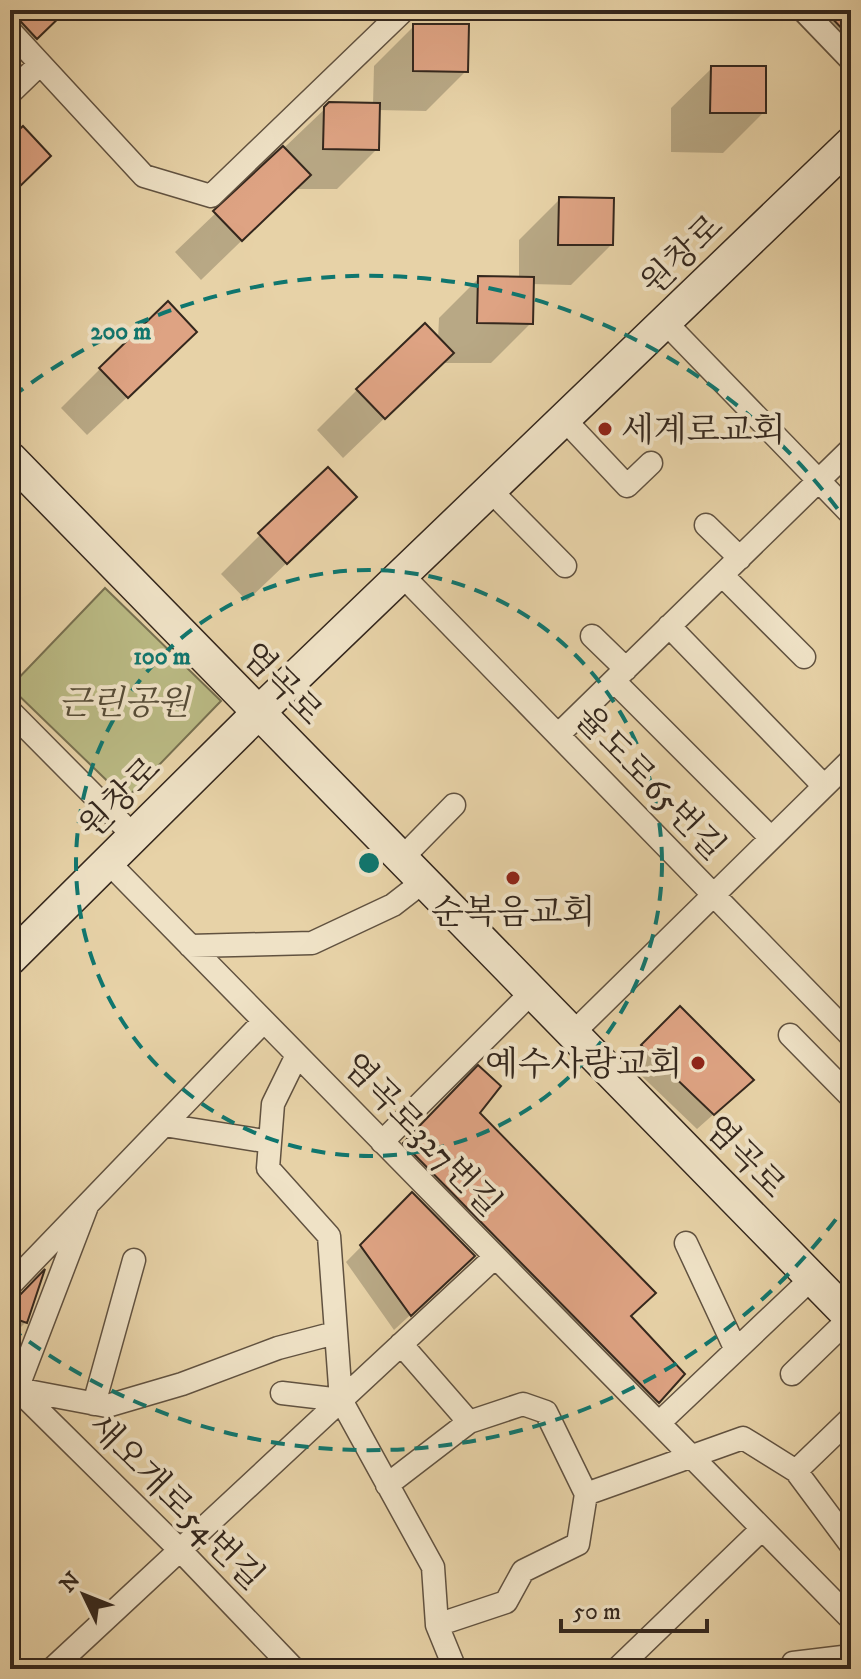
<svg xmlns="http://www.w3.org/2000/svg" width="861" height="1679" font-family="'IM FELL DW Pica','Noto Serif KR',serif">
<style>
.green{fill:#baba84;stroke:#777050;stroke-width:2}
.shadow{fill:#0003}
.building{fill:#dea383;stroke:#34271d;stroke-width:2}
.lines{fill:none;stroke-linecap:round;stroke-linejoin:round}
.street-casing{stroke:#615240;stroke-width:25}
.secondary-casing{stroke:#34271d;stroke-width:35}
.street{stroke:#efe2c6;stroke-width:22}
.secondary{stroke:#efe2c6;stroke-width:32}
.ring{fill:none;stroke:#0f766e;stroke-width:4;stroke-dasharray:14 10}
.poi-dot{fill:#8f2418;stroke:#efe2c6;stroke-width:3}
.labels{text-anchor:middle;stroke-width:8;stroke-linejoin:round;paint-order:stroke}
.street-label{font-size:34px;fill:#34271d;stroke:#efe2c6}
.poi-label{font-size:34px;fill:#34271d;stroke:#efe2c6;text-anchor:start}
.park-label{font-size:34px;font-style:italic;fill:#564c37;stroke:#efe2c6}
.centre{fill:#0f766e;stroke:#efe2c6;stroke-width:4}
.ring-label{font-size:24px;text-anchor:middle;font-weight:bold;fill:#0f766e;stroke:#efe2c6;stroke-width:8;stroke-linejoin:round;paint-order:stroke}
</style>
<rect width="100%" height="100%" fill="#e7d2a7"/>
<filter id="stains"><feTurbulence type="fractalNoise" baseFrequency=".0025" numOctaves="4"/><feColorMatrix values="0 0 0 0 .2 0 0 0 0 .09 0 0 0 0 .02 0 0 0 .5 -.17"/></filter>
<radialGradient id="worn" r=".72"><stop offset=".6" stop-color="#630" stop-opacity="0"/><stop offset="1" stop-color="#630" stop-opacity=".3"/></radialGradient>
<path class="green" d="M105 588 221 701 126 799 10 687Z"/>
<path class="shadow" d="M10 10H66L10 64Z
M455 10H478L466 21Z
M785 10H851V78Z
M414 26 466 71 426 111 377 110V149L337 189H295L201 280 175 252 330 104H373L374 66Z
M712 68 764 112 723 153 671 152V108Z
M560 199 611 245 571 285 531 284V323L491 363H442L343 458 317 430 357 390 438 340 439 318 479 278H519V240Z
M100 369 155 371 87 435 61 408Z
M260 535 315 536 247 601 221 574Z
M680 1009 752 1080 697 1129 627 1062Z
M478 1068 477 1113 629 1316 658 1402 642 1417 389 1160Z
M412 1195 457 1272 394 1330 346 1262Z
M10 1299 26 1322 18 1330 10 1327Z"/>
<path class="building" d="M10 10H67L37 39Z
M824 10H851V38Z
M413 24H469L468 72 413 71Z
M711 66H766V113H710Z
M329 102 380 103 379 150 323 149 324 107Z
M23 126 51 156 10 196V138Z
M283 146 311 175 242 241 213 211Z
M559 197 614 198 613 245H558Z
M478 276 534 277 533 324 477 323Z
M168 301 197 332 128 398 99 368Z
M425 323 454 353 385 419 356 389Z
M328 467 357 497 287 564 258 533Z
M680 1006 754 1080 714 1115 641 1045Z
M478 1065 501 1086 480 1113 656 1293 631 1316 685 1374 659 1403 403 1143Z
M412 1192 475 1256 411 1316 360 1245Z
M45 1269 27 1323 10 1317V1299L20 1295Z"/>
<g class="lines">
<g class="street-casing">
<path id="street" d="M803 10 851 60
M10 31 144 176 211 196 404 10
M10 93 40 64
M665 322 851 514
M564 419 627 486 651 463
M490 490 565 566
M706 525 740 558
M402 575 851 1036
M722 575 804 657
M669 626 824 786
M592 636 626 669
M614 681 771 838
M10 711 134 836
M558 735 851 449
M402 858 454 805
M108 862 851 1619
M190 946 312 943 393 905 424 881
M573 1033 851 760
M790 1035 851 1097
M297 1055 273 1104 268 1168 329 1236 341 1400 433 1567 437 1625 455 1669
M164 1125 270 1142
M382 1142 532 992
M87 1206 17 1389 107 1406 182 1384 278 1348 335 1333
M686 1243 736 1350
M10 1285 264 1021
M401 1344 469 1422
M792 1374 851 1317
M17 1389 180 1550 294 1669
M282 1393 341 1400
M94 1404 134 1260
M659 1423 812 1278
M796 1471 851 1418
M387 1485 469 1422 523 1404 546 1412 586 1494 578 1544 523 1571 506 1602 437 1625
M586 1494 743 1438 796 1471 851 1545
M793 1663 851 1656
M52 1669 495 1257
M617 1669 762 1529"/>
</g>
<g class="secondary-casing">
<path id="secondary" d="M10 458 851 1318
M10 959 259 712 851 143"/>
</g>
<use href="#street" class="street"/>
<use href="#secondary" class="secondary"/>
</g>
<g class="ring">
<circle cx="369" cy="863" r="293"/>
<path d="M850 1200A587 587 0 0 1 12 1329M12 397A587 587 0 0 1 850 526"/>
</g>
<g class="poi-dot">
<circle cx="605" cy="429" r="8"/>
<circle cx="513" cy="878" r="8"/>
<circle cx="698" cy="1063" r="8"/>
</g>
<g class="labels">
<g class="street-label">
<text transform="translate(681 254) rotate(-44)" y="12">원창로</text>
<text transform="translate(283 683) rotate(46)" y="12">염곡로</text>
<text transform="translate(651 782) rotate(46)" y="12">율도로65번길</text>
<text transform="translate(119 797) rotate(-45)" y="12">원창로</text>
<text transform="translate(423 1134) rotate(46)" y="12">염곡로327번길</text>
<text transform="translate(746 1156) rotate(46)" y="12">염곡로</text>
<text transform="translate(177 1501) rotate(45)" y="12">새오개로54번길</text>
</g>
<g class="poi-label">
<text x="621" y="441">세계로교회</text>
<text x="513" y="923" text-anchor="middle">순복음교회</text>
<text x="682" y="1075" text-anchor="end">예수사랑교회</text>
</g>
<g class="park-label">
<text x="124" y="714">근린공원</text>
</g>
</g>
<circle cx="369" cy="863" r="12" class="centre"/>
<g class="ring-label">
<text x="121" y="339">200 m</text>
<text x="162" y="664">100 m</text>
</g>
<rect width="861" height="1679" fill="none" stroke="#e7d2a7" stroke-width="40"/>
<rect x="12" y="12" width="837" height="1655" fill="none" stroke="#34271d" stroke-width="4"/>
<rect x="20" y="20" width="821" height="1639" fill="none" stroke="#34271d" stroke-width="2"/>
<g transform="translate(84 1595) rotate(313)" stroke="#efe2c6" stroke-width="6" paint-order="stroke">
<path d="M0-6L14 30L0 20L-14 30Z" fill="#34271d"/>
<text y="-12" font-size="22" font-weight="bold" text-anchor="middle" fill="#34271d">N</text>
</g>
<path d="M561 1619v12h146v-12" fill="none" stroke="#34271d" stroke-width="4"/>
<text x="573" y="1619" font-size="24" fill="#34271d" stroke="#efe2c6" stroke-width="6" paint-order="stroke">50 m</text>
<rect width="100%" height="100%" filter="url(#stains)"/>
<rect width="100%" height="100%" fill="url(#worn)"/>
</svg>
